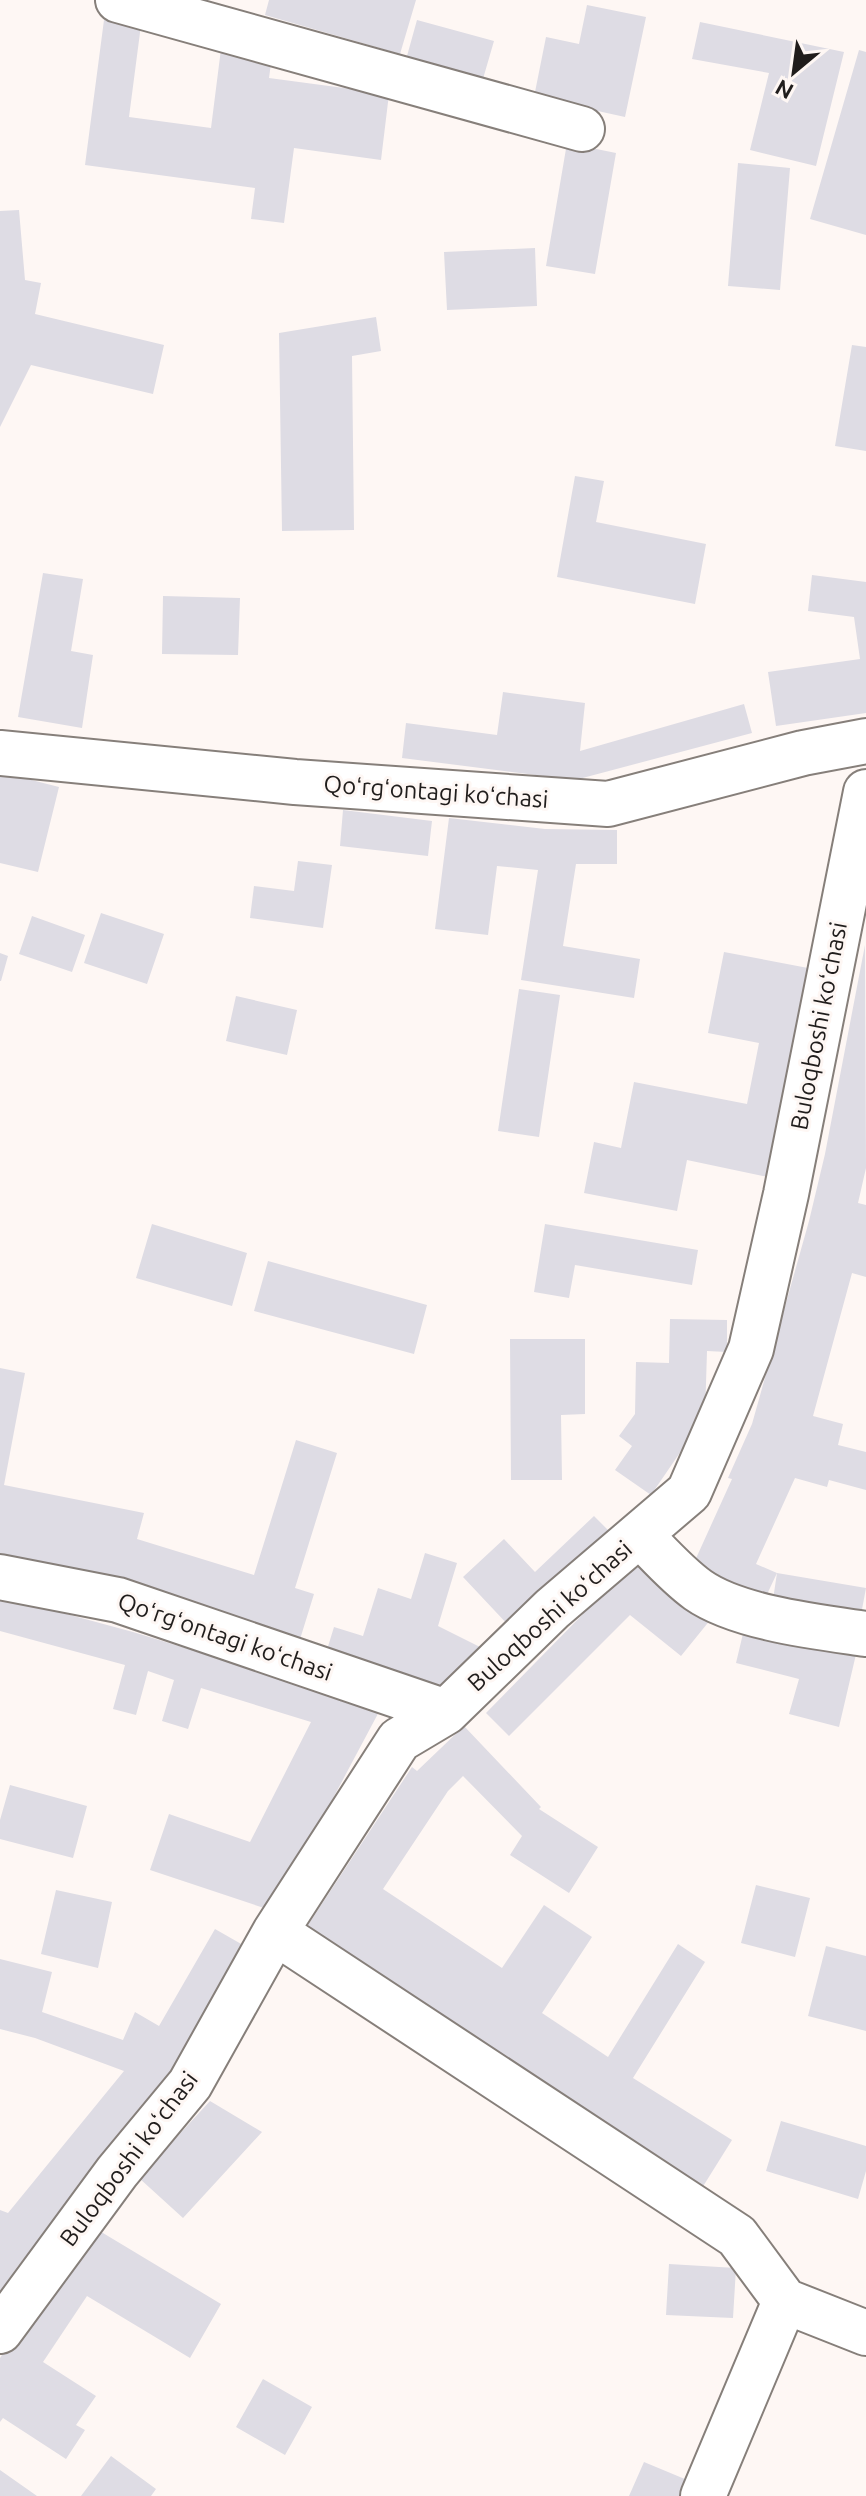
<svg xmlns="http://www.w3.org/2000/svg" width="866" height="2496" font-family="Ubuntu,sans-serif">
<style>
.building{fill:#dedce4}
.lines{fill:none;stroke-linecap:round;stroke-linejoin:round}
.minor-casing{stroke:#867f7a;stroke-width:48}
.minor{stroke:#fff;stroke-width:44}
.labels{text-anchor:middle;stroke-width:6;stroke-linejoin:round;paint-order:stroke}
.street-label{font-size:24px;fill:#201d1c;stroke:#fef7f4}
</style>
<rect width="100%" height="100%" fill="#fef7f4"/>
<path class="building" d="M269 0H416L400 54 265 15Z
M587 5 646 17 625 117 534 97 546 37 579 44Z
M104 20 141 25 129 117 211 128 221 49 272 56 269 78 389 94 381 160 294 148 284 223 251 219 255 188 85 165Z
M417 20 494 41 478 96 402 74Z
M700 22 844 52 816 166 750 150 769 73 692 59Z
M859 50 866 52V235L810 219Z
M567 143 616 153 595 274 546 266Z
M738 163 790 168 780 290 728 286Z
M19 210 25 280 41 283 35 314 164 345 153 394 31 365 0 427V211Z
M535 248 537 306 447 310 444 252Z
M376 317 381 351 352 356 354 530 282 531 279 333Z
M852 345 866 347V451L835 446Z
M575 476 604 481 596 522 706 544 695 604 557 577Z
M43 573 83 579 71 651 93 655 82 728 18 717Z
M812 575 866 582V713L776 726 768 672 860 659 854 617 808 611Z
M163 596 240 598 238 655 162 654Z
M503 692 585 703 580 751 744 704 752 733 575 780 402 758 406 723 497 735Z
M0 772 59 787 38 872 0 863Z
M343 810 432 821 428 856 340 846Z
M449 818 545 829 617 830V864H576L563 946 640 959 634 998 521 980 538 870 497 866 488 935 435 929Z
M298 861 332 865 323 928 250 918 254 886 294 891Z
M101 913 164 934 147 984 84 963Z
M32 916 85 935 72 972 19 954Z
M865 945 866 1168 858 1203 866 1205V1277L852 1273 813 1416 843 1424 838 1445 866 1452V1490L829 1480 827 1487 795 1478 756 1564 777 1573 866 1588 860 1620 772 1606 777 1573 762 1605 731 1591 735 1583 693 1565 732 1479 728 1478 752 1424 809 1221 825 1154Z
M724 952 808 968 768 1177 687 1160 677 1211 584 1193 594 1142 621 1148 634 1082 747 1104 759 1043 708 1033Z
M0 953 8 956 1 981H0Z
M519 989 560 995 539 1137 498 1131Z
M236 996 297 1010 287 1055 226 1041Z
M152 1224 247 1253 232 1306 136 1278Z
M545 1224 698 1250 692 1285 575 1265 569 1298 534 1292Z
M268 1261 427 1305 414 1354 254 1311Z
M670 1319 727 1320V1352L707 1351 705 1416 651 1495 615 1470 632 1446 619 1436 635 1414 636 1362 669 1363Z
M510 1339H585V1414L561 1415 562 1480H511Z
M0 1368 25 1373 4 1485 144 1513 137 1539 254 1575 296 1440 337 1453 295 1588 314 1594 297 1649 126 1582 0 1555Z
M594 1516 612 1534 512 1629 463 1577 504 1539 535 1572Z
M425 1553 457 1563 438 1626 486 1650 437 1702 322 1666 334 1627 363 1636 378 1588 411 1599Z
M639 1557 711 1619 681 1656 630 1615 509 1736 486 1713Z
M0 1596 133 1632 381 1708 273 1911 150 1870 169 1814 250 1842 311 1722 201 1688 188 1729 162 1721 174 1680 148 1671 136 1715 113 1709 125 1665 0 1631Z
M746 1621 857 1650 839 1727 789 1714 799 1679 736 1663Z
M464 1726 541 1807 539 1809 598 1847 569 1893 510 1855 522 1836 463 1776 448 1791 383 1889 502 1968 544 1905 592 1937 542 2013 608 2057 678 1944 705 1962 633 2078 732 2140 702 2188 306 1928 412 1767 417 1771Z
M10 1785 87 1806 73 1858 0 1839V1820Z
M756 1885 810 1898 795 1957 741 1943Z
M56 1890 112 1902 98 1968 41 1954Z
M215 1929 250 1949 194 2046 18 2266 0 2293V2210L8 2213 124 2071 35 2038 0 2029V1959L52 1972 42 2012 123 2040 135 2012 159 2026Z
M826 1946 866 1956V2031L808 2016Z
M210 2101 262 2132 183 2218 139 2178Z
M781 2121 866 2146V2171L858 2199 766 2171Z
M88 2224 221 2304 190 2358 87 2296 43 2362 96 2396 76 2425 85 2430 66 2459 3 2418 0 2422V2358Z
M669 2264 736 2268 733 2318 666 2315Z
M263 2379 312 2407 285 2455 236 2427Z
M111 2456 156 2489 151 2496H81Z
M644 2462 692 2482 687 2496H629Z
M0 2470 37 2496H0Z"/>
<g class="lines">
<g class="minor-casing">
<path id="minor" d="M118 0 582 129
M0 753 295 782 608 804 803 753 866 741
M640 1535C658 1553 677 1575 698 1590 738 1618 818 1627 866 1634
M0 1577 118 1600 446 1712
M275 1932 737 2236 785 2301 866 2333
M0 2331 117 2172 190 2084 275 1932 399 1740 446 1712 552 1609 689 1492 751 1349 786 1194 866 792
M703 2496 785 2301"/>
</g>
<use href="#minor" class="minor"/>
</g>
<g class="labels">
<g class="street-label">
<text transform="translate(436 792) rotate(4)" y="8">Qoʻrgʻontagi koʻchasi</text>
<text transform="translate(819 1026) rotate(-79)" y="8">Buloqboshi koʻchasi</text>
<text transform="translate(550 1616) rotate(-42)" y="8">Buloqboshi koʻchasi</text>
<text transform="translate(225 1637) rotate(19)" y="8">Qoʻrgʻontagi koʻchasi</text>
<text transform="translate(129 2159) rotate(-53)" y="8">Buloqboshi koʻchasi</text>
</g>
</g>
<g transform="translate(794 72) rotate(209)" stroke="#fef7f4" stroke-width="6" paint-order="stroke">
<path d="M0-6L14 30L0 20L-14 30Z" fill="#201d1c"/>
<text y="-12" font-size="22" font-weight="bold" text-anchor="middle" fill="#201d1c">N</text>
</g>
</svg>
